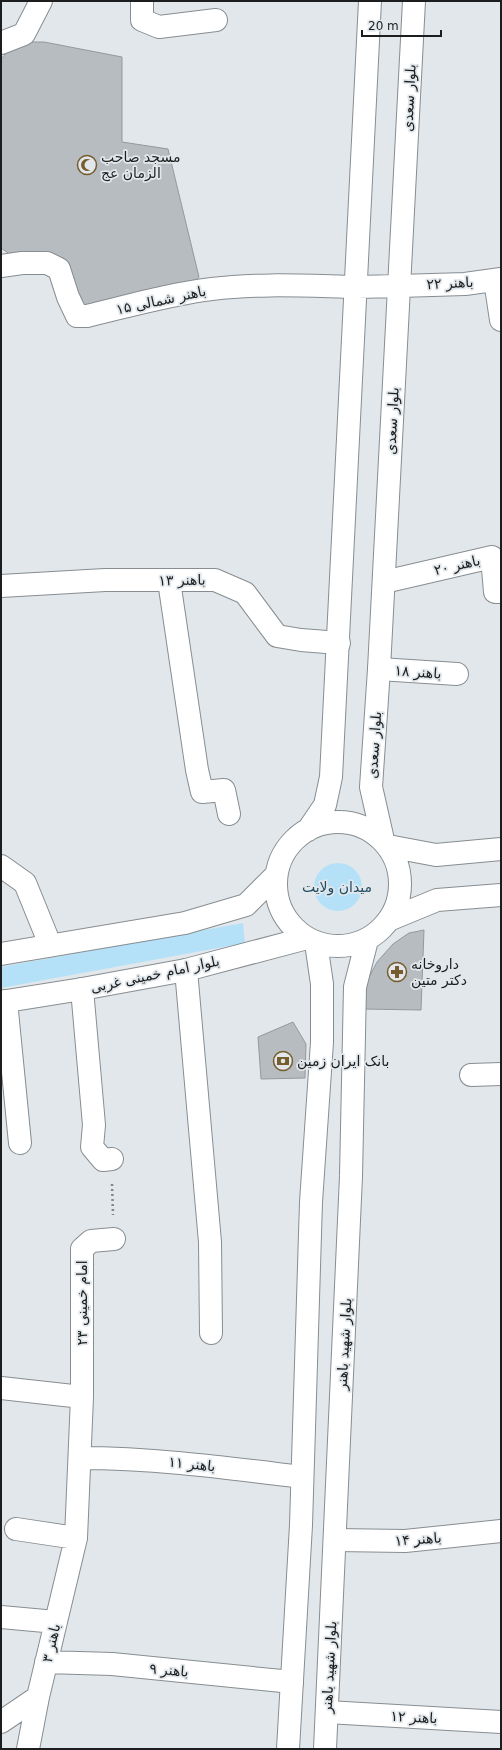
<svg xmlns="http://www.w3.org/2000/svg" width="502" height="1750" font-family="'DejaVu Sans',Vazirmatn,sans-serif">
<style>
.green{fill:#b5e1f8}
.building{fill:#b6bcbf;stroke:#93999c}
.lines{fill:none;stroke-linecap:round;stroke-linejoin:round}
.street-casing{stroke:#878d90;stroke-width:24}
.secondary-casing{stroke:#878d90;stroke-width:24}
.path{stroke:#818587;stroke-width:2.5;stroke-dasharray:2 3;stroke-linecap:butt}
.street{stroke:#fff;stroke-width:22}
.secondary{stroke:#fff;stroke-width:22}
.labels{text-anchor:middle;stroke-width:3.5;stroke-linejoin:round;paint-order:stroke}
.street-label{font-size:14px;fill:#1b1d1e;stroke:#e1e7eb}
.poi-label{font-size:14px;fill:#1b1d1e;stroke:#e1e7eb;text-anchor:start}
.park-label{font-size:14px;fill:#234c60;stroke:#e1e7eb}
</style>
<rect width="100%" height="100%" fill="#e1e7eb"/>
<path class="green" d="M314 887a24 24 0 1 1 48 0a24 24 0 1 1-48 0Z
M243 923 245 943 1 988V967Z"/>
<path class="building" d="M30 42H44L122 57V142L168 149 199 277 190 288 84 305 63 258H15L1 248V59L11 48Z
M424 930 421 1010 363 1009 366 983 377 962 393 944 409 933Z
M293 1022 306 1044 305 1078 261 1079 258 1037Z"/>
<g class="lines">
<g class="street-casing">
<path id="street" d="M142 1V20L159 27 216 20
M1 43 24 34 41 1
M1 266 22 263H47L59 269 68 297 77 316H87C129 306 170 294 212 289 260 283 308 286 356 287
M495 280 501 320
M399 286 465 284 501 279
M169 581 197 770 202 792 224 790 229 814
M384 582 492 557 495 592H501
M1 586 105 580H215L245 593 277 636 301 640 339 643
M379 669 457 674
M1 866 25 883 47 937V946
M186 970 210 1242 211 1333
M82 989 94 1125 92 1147 103 1160 112 1159
M6 1001 20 1143
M471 1075 501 1074
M1 1388 82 1397
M80 1458C155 1458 228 1468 302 1477
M16 1529 76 1538
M335 1540 405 1541 501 1531
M1 1617 56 1622
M46 1662 112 1664 292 1682
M327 1712 501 1722
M1 1722 38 1697
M28 1749 38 1697 76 1538 82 1397V1249L91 1241 114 1239"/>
</g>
<g class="secondary-casing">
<path id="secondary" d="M356 287 399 286
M276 884a62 62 0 1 1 124 0a62 62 0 1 1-124 0Z
M308 830 325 805 331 777 370 1
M383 840 371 787 379 669 414 1
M388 846 436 855 501 849
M391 919 437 900 501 895
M1 954 185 923 246 905 276 875
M1 1002 82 989 186 970 307 938
M288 1749 301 1525 311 1202 322 1042V984L316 943
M325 1749 351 1176 355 987 367 940"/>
</g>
<path class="path" d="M112 1184 113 1215"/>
<use href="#street" class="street"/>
<use href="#secondary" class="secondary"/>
</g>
<defs>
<g id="mosque-ring" transform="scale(1)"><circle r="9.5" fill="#e1e7eb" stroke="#765d2e" stroke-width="1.5"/><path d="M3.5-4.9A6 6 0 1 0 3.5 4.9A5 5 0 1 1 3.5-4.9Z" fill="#765d2e"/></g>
<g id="pharmacy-ring" transform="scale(1)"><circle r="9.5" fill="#e1e7eb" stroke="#765d2e" stroke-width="1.5"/><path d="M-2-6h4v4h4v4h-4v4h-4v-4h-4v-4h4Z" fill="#765d2e"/></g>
<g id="bank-ring" transform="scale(1)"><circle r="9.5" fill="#e1e7eb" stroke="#765d2e" stroke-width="1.5"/><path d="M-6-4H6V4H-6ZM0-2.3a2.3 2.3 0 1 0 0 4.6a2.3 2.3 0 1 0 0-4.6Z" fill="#765d2e"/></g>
</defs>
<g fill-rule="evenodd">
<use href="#mosque-ring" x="87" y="165"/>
<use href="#pharmacy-ring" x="397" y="972"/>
<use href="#bank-ring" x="283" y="1061"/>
</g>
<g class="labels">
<g class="street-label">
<text transform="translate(409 98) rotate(-87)" y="5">بلوار سعدی</text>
<text transform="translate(450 283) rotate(-3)" y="5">باهنر ۲۲</text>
<text transform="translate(161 300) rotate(-12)" y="5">باهنر شمالی ۱۵</text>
<text transform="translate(392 421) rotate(-87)" y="5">بلوار سعدی</text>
<text transform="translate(457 565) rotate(-13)" y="5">باهنر ۲۰</text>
<text transform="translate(182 580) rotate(-1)" y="5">باهنر ۱۳</text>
<text transform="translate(418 672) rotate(4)" y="5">باهنر ۱۸</text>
<text transform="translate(374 745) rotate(-86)" y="5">بلوار سعدی</text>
<text transform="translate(155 974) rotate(-12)" y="5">بلوار امام خمینی غربی</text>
<text transform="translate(82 1303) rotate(-90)" y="5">امام خمینی ۲۳</text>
<text transform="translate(344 1344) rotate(-87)" y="5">بلوار شهید باهنر</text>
<text transform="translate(192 1464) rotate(6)" y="5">باهنر ۱۱</text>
<text transform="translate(418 1539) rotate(-4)" y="5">باهنر ۱۴</text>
<text transform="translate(51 1643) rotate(-77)" y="5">باهنر ۳</text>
<text transform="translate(329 1667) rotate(-87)" y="5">بلوار شهید باهنر</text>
<text transform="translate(169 1670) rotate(5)" y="5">باهنر ۹</text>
<text transform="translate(414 1717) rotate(3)" y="5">باهنر ۱۲</text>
</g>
<g class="poi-label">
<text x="101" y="162">مسجد صاحب<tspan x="101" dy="16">الزمان عج</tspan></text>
<text x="411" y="969">داروخانه<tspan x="411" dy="16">دکتر متین</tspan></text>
<text x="297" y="1066">بانک ایران زمین</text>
</g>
<g class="park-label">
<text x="337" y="892">میدان ولایت</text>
</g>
</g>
<rect width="502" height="1750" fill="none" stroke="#1b1d1e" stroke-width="4"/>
<path d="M362 30v6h79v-6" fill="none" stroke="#1b1d1e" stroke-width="2"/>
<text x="368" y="30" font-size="12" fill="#1b1d1e" stroke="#e1e7eb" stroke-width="3" paint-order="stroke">20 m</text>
</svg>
